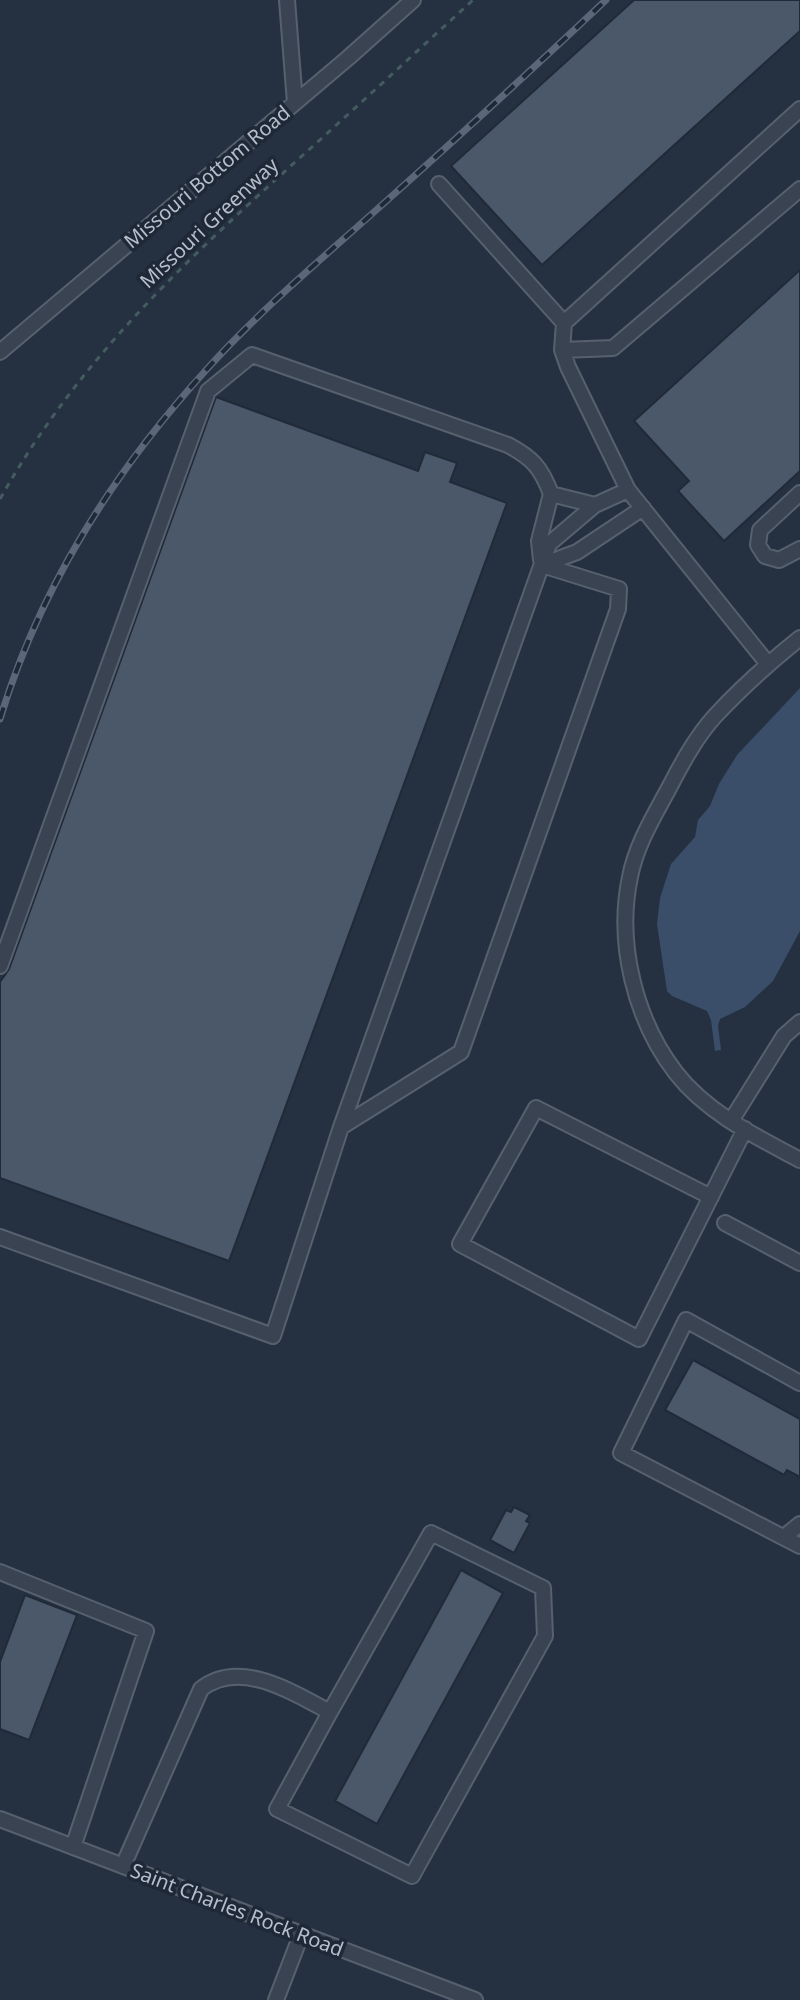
<svg xmlns="http://www.w3.org/2000/svg" width="800" height="2000" font-family="'Noto Sans',sans-serif">
<style>
.water{fill:#3a4e6a}
.building{fill:#4b586a;stroke:#202a38;stroke-width:2}
.lines{fill:none;stroke-linecap:round;stroke-linejoin:round}
.minor-casing{stroke:#57616e;stroke-width:18}
.path{stroke:#455c5f;stroke-width:3;stroke-dasharray:6 6;stroke-linecap:butt}
.minor{stroke:#394351;stroke-width:14}
.rail-casing{stroke:#5b6778;stroke-width:7}
.rail{stroke:#1e2836;stroke-width:4;stroke-dasharray:12;stroke-linecap:butt}
.labels{text-anchor:middle;stroke-width:7;stroke-linejoin:round;paint-order:stroke}
.street-label{font-size:20px;fill:#b6becb;stroke:#1e2836}
</style>
<rect width="100%" height="100%" fill="#253141"/>
<path class="water" d="M800 688V931L773 981 745 1007 720 1019 718 1026 721 1050 715 1051 711 1020 707 1011 672 996 667 991 657 924 660 898 671 864 695 837 698 820 710 806 719 784 737 755Z"/>
<path class="building" d="M634 0H800V31L542 265 451 166Z
M800 270V471L724 541 678 491 689 481 634 421Z
M216 397 418 471 425 452 457 463 450 482 507 503 229 1261 0 1178V982L9 969Z
M693 1360 800 1419V1477L787 1470 784 1475 665 1410Z
M514 1507 530 1515 526 1521 530 1523 514 1553 490 1540 506 1510 511 1512Z
M461 1570 503 1593 377 1824 335 1801Z
M25 1595 77 1615 29 1740 0 1729V1662Z"/>
<g class="lines">
<g class="minor-casing">
<path id="minor" d="M287 0 295 103
M439 184 564 323 562 350 568 367 628 490 768 664
M564 323 800 109
M562 350 613 348 800 189
M0 352 348 58 413 0
M800 493 760 530 758 545 765 556 779 560 800 549
M541 560 539 541 551 494
M542 565 577 552 643 508
M800 638C770 662 741 688 715 716 696 737 682 763 669 788 654 816 636 845 630 877 616 943 635 1020 676 1073 707 1113 757 1137 800 1160
M0 966 208 391 252 355 508 445C532 458 541 467 551 494L595 505
M731 1121 784 1036 800 1022
M341 1127 461 1052 618 609 619 589 542 565
M711 1197 536 1108 460 1244 639 1339C674 1269 710 1199 745 1129
M725 1223 800 1263
M0 1237 273 1336 341 1127 549 544 595 505 628 490
M800 1383 686 1320 621 1453 800 1546
M784 1537 800 1524
M0 1572 146 1631 73 1847
M0 1819 475 2000
M123 1866 201 1689C240 1658 293 1693 330 1712L277 1809 412 1876 545 1636 543 1588 431 1533 330 1712
M276 2000 301 1935"/>
</g>
<path class="path" d="M0 499C79 359 185 261 303 155 360 104 416 52 473 0"/>
<use href="#minor" class="minor"/>
<g class="rail-casing">
<path id="rail" d="M0 719C40 587 114 471 207 369 260 310 324 257 383 204 458 137 533 69 606 0"/>
</g>
<use href="#rail" class="rail"/>
</g>
<g class="labels">
<g class="street-label">
<text transform="translate(207 177) rotate(-40)" y="7">Missouri Bottom Road</text>
<text transform="translate(209 223) rotate(-43)" y="7">Missouri Greenway</text>
<text transform="translate(237 1910) rotate(21)" y="7">Saint Charles Rock Road</text>
</g>
</g>
</svg>
